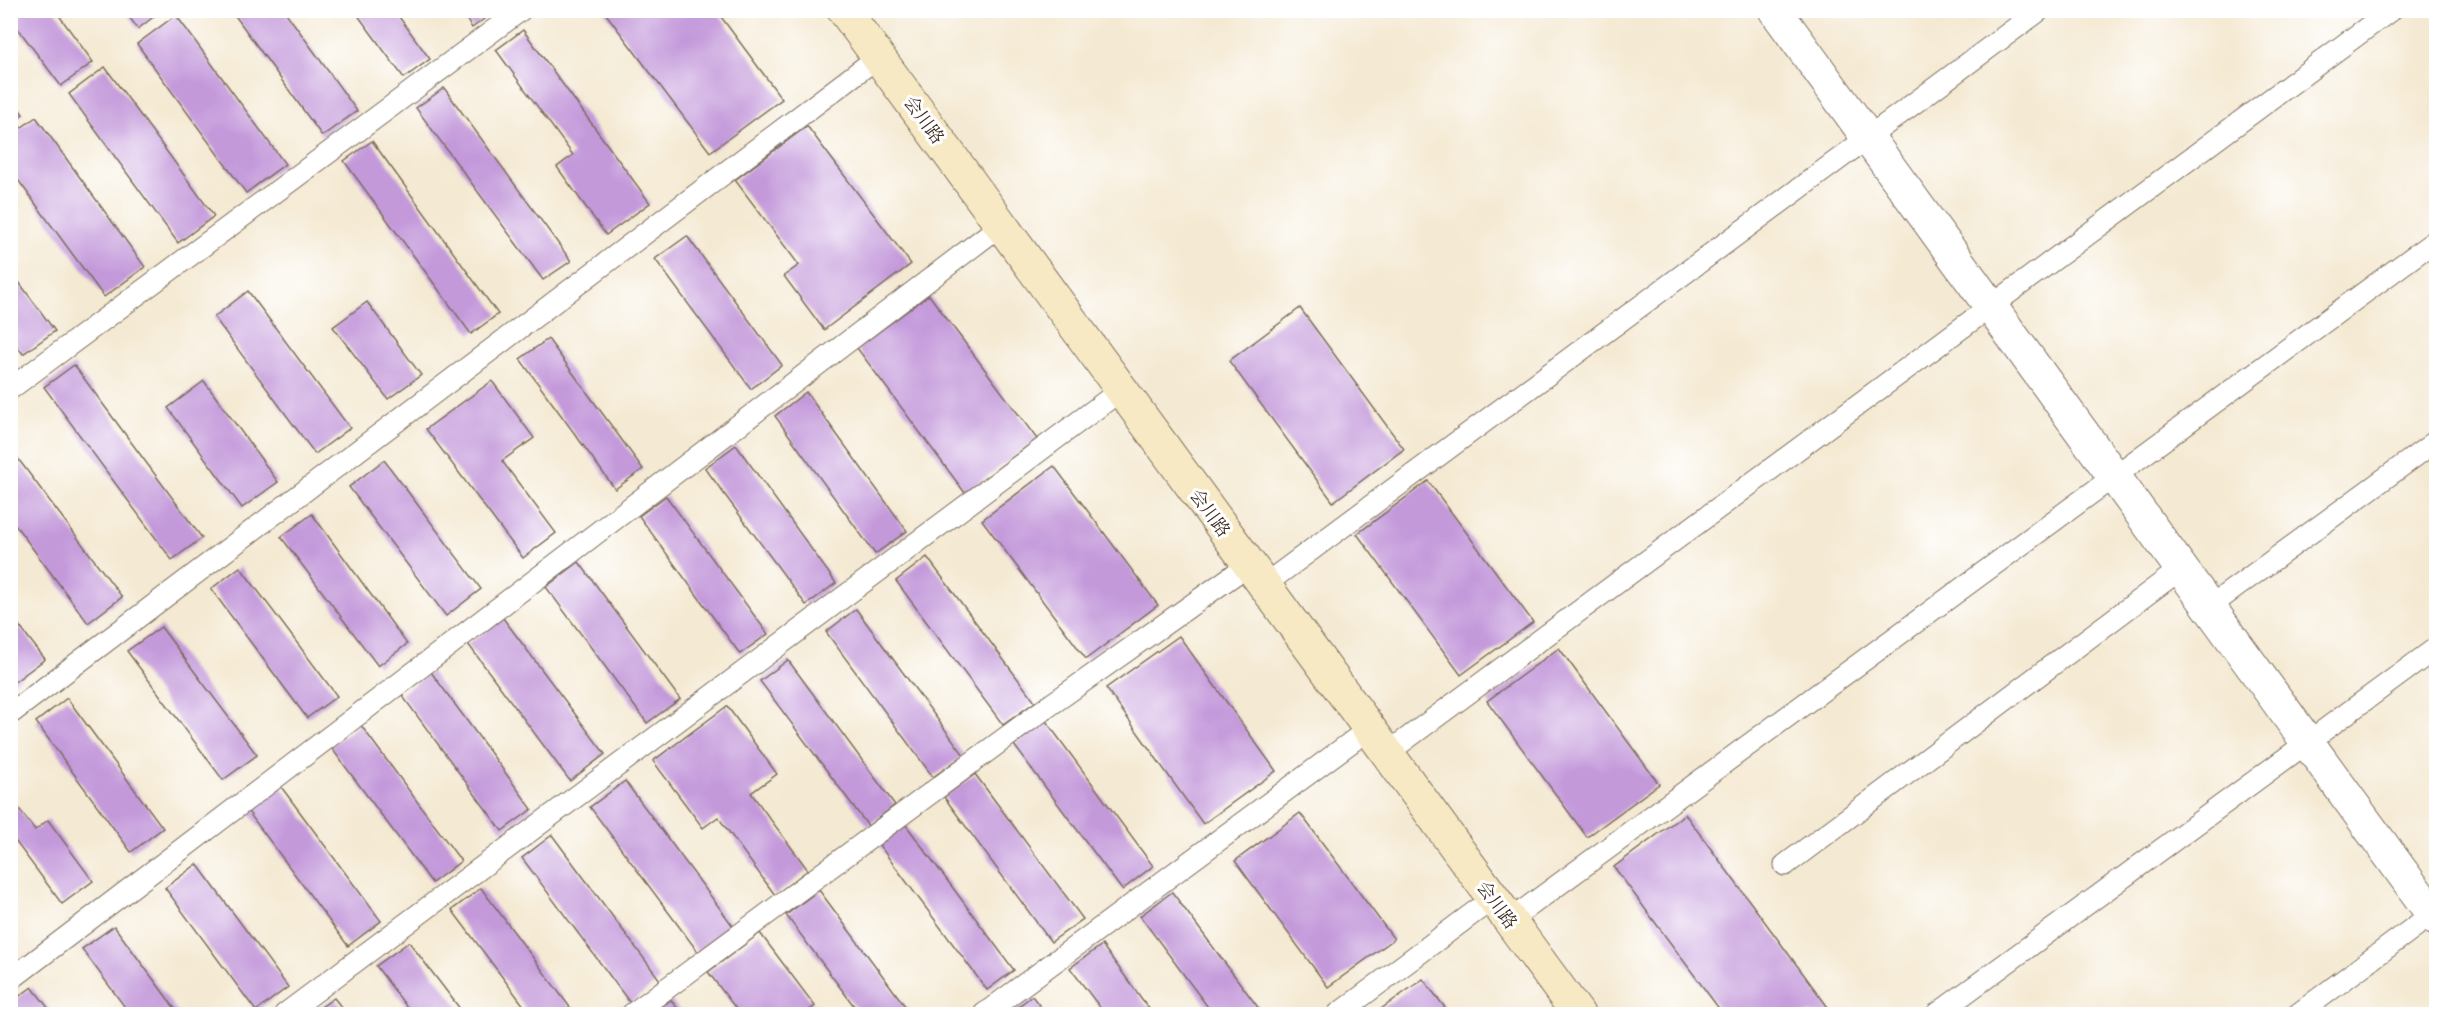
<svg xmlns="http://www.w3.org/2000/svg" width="2447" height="1025" font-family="'Libre Caslon Text','Noto Serif SC',serif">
<rect width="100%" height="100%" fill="#fff"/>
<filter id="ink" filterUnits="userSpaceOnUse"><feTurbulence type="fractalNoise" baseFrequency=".0167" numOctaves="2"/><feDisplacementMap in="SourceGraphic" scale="12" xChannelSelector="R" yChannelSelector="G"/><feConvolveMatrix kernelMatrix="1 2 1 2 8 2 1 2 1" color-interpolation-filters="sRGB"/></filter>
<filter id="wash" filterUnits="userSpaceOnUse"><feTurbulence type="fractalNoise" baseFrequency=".008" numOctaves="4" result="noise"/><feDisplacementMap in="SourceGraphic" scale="24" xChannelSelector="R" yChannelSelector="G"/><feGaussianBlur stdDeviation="1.35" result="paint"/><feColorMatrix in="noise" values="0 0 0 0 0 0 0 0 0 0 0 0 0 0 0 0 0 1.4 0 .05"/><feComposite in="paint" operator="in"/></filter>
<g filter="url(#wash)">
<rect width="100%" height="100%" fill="#f4e9d2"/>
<g id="blocks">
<g fill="#c399da">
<path d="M10,10H55L93,62L61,86L10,18Z"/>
<path d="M124,10H162L138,29Z"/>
<path d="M231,10H284L357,111L322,136Z"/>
<path d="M354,10H394L430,59L404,78Z"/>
<path d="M460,10H496L472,28Z"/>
<path d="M603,10H716L782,99L710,152Z"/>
<path d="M176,15L285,164L246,193L137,44Z"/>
<path d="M523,30L650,203L606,235L557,167L573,155L496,50Z"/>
<path d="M105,67L214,216L178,243L69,94Z"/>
<path d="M444,88L571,261L543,280L416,108Z"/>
<path d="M10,96L23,114L10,124Z"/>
<path d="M36,117L145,267L104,297L10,169V136Z"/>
<path d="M807,126L911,264L824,330L784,276L799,265L735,180Z"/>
<path d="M372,141L498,314L471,334L344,161Z"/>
<path d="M687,236L782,365L751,389L655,259Z"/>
<path d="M10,270L55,331L23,354L10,337Z"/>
<path d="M248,291L350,428L315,454L214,317Z"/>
<path d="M929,295L1037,439L965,493L857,348Z"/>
<path d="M367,302L421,375L388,399L333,327Z"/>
<path d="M1300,308L1404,449L1333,502L1229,361Z"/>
<path d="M548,339L643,469L615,489L520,359Z"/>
<path d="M74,365L202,538L172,560L44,387Z"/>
<path d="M204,381L278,482L242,508L168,408Z"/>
<path d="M492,381L534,438L502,461L556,533L523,558L426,429Z"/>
<path d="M806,392L907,531L875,554L775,416Z"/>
<path d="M736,445L836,583L806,605L705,468Z"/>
<path d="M10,448L122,597L88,623L10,518Z"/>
<path d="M384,460L481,589L446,616L349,487Z"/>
<path d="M1054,466L1158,605L1086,659L982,520Z"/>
<path d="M1428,481L1533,622L1461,675L1357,534Z"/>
<path d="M666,496L768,634L740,654L639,516Z"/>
<path d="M312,514L407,644L378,666L281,537Z"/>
<path d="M927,557L1035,702L1003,725L896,581Z"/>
<path d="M579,562L680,699L647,723L546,587Z"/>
<path d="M240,567L337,696L307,718L211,589Z"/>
<path d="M856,609L964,755L933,777L826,632Z"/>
<path d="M10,614L45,659L13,683L10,680Z"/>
<path d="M503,618L605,754L570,781L468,644Z"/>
<path d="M161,627L257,755L223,780L127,651Z"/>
<path d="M1179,636L1276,771L1203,824L1106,688Z"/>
<path d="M1559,648L1659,784L1587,837L1487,701Z"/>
<path d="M788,660L895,805L868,826L760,681Z"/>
<path d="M431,672L532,809L502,831L401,694Z"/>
<path d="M67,698L163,828L131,852L36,722Z"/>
<path d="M727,706L777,774L751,793L808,870L775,895L718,817L703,828L653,761Z"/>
<path d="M1046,721L1153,866L1122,890L1014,745Z"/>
<path d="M360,724L461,861L432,883L330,746Z"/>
<path d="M975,774L1083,919L1051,942L944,797Z"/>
<path d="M625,781L733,926L698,952L590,807Z"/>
<path d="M279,784L381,921L348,946L246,809Z"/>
<path d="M10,797L35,830L48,820L93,881L62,904L16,842L10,847Z"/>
<path d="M1300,813L1394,939L1328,987L1235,861Z"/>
<path d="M1685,814L1833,1014H1723L1614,867Z"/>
<path d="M906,825L1014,970L987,990L879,845Z"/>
<path d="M552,835L660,980L630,1003L522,858Z"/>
<path d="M197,864L288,987L256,1011L165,888Z"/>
<path d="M481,888L575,1014H530L452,910Z"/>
<path d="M819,890L911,1014H860L786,915Z"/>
<path d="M1172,892L1263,1014H1213L1140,916Z"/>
<path d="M114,926L179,1014H130L82,949Z"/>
<path d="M760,933L815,1006L804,1014H740L708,972Z"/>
<path d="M409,942L464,1014H412L376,966Z"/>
<path d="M1102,945L1153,1014H1105L1070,968Z"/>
<path d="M1423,979L1450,1014H1374Z"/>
<path d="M32,987L53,1014H10V1003Z"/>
<path d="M1032,996L1046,1014H1008Z"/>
<path d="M334,998L347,1014H311Z"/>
<path d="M671,1000L682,1014H651Z"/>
</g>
</g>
</g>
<g filter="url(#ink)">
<use href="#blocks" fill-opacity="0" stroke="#7c6d5d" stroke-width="1.5"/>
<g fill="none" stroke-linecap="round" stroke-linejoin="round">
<defs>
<g id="lane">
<path d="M10,389L521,10"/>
<path d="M1264,585L2040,10"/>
<path d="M2209,607L2436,441"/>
<path d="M10,714L878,57"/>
<path d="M1386,754L2391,10"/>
<path d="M1785,865L2182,568"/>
<path d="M1509,921L2436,240"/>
<path d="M10,980L1001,225"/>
<path d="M285,1014L1121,390"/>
<path d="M632,1014L1039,713L1248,565"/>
<path d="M984,1014L1369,729"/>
<path d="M1338,1014L1492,899"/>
<path d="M1937,1014L2436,648"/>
<path d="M2298,1014L2436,911"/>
</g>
<path id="street" d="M1775,10L2436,919"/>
<path id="secondary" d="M844,10L1578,1014"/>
</defs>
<use href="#lane" stroke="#7c6d5d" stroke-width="23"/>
<use href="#street" stroke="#7c6d5d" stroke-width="35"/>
<use href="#secondary" stroke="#7c6d5d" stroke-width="35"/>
<use href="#lane" stroke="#fff" stroke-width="21"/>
<use href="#street" stroke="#fff" stroke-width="33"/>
<use href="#secondary" stroke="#f7e9c3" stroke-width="33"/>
</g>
</g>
<g text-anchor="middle" stroke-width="6" stroke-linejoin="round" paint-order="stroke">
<g font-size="18" fill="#3b2a1e" stroke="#fff">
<text transform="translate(924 120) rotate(54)" y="6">会川路</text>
<text transform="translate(1210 513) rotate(54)" y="6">会川路</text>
<text transform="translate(1497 905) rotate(54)" y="6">会川路</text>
</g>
</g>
<rect width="2447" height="1025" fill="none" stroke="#fff" stroke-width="36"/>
</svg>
